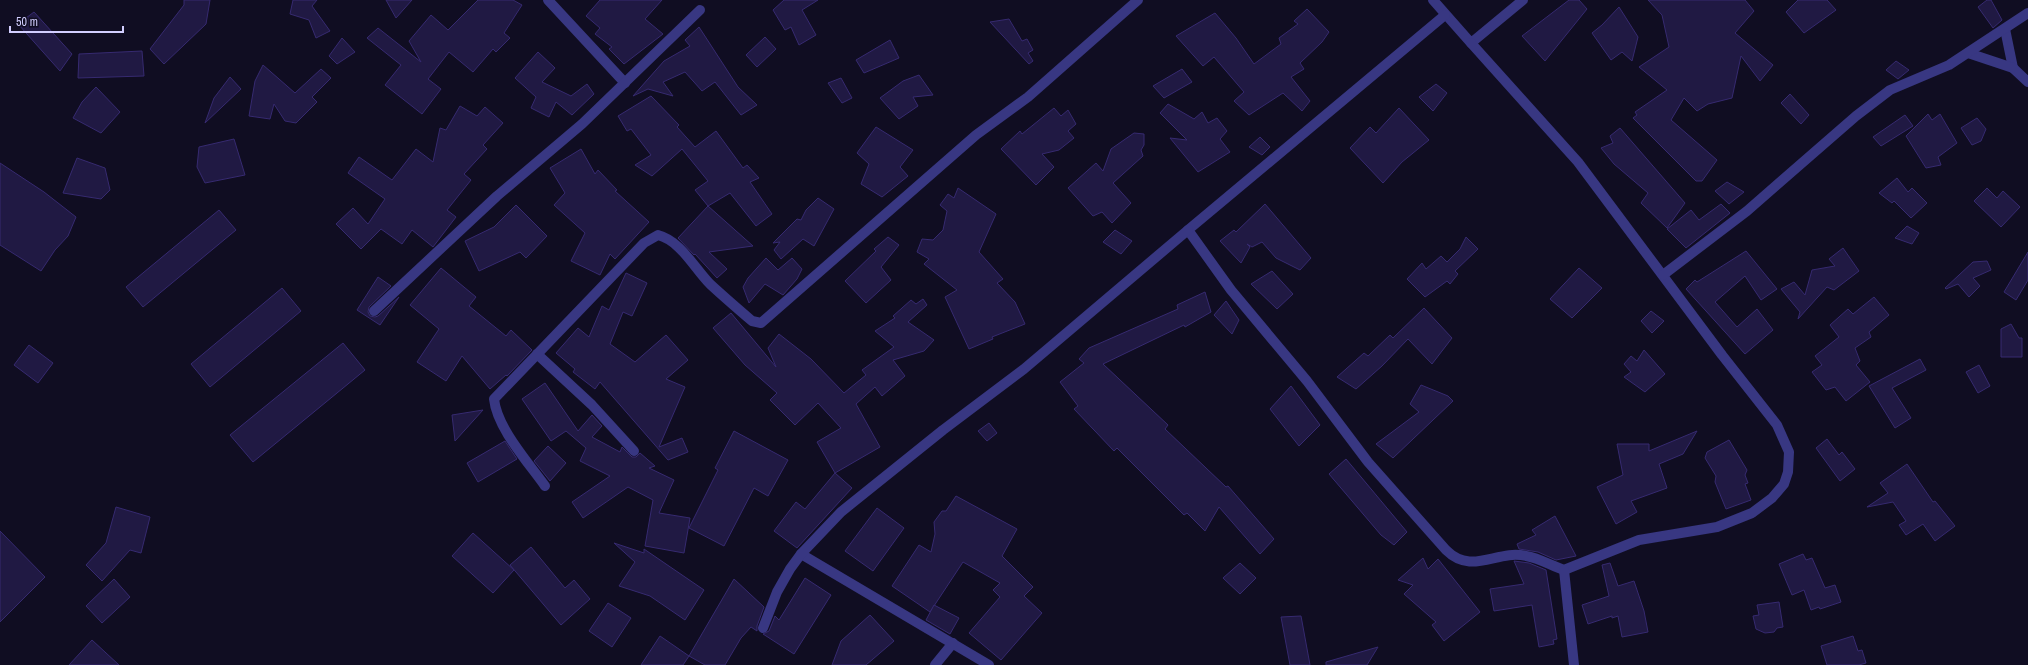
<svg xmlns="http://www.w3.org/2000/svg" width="2028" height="665" font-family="'Archivo Narrow',sans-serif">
<rect width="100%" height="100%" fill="#100d22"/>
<g fill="#201943" stroke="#362a70">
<path d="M184,0H210L206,24L164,64L150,49L184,5Z"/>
<path d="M293,0H317L312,6L330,31L316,38L309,20L290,14Z"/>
<path d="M386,0H412L396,18Z"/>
<path d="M478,0H513L522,5L504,33L510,38L496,52L493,49L473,72L449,52L428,79L441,89L422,114L385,85L401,65L367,38L378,28L421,62L409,41L431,15L448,30Z"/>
<path d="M600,0H662L645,19L663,34L624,64L609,49L612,47L595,34L600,28L586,16Z"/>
<path d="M784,0H818L802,10L816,35L799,45L791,27L785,30L773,10Z"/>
<path d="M1569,0H1579L1587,9L1545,61L1522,36Z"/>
<path d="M1648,0H1745L1754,11L1735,33L1773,65L1760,81L1741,56L1732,98L1708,104L1697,111L1684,98L1671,120L1717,160L1702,181H1696L1633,118L1637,115L1635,112L1667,90L1639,67L1669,47L1662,15Z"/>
<path d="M1798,0H1827L1836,10L1804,33L1786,12Z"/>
<path d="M1987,0H1991L2002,20L1993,28L1978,7Z"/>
<path d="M1619,7L1638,37L1632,61L1622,52L1611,60L1592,33L1602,25Z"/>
<path d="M1307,9L1329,32L1322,42L1300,63L1304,69L1291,77L1310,101L1302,111L1283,93L1249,115L1234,101L1244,92L1214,57L1203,66L1176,36L1215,13L1236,38L1254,64L1281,44L1279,38L1298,24L1294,21Z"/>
<path d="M34,12L72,54L60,71L18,24Z"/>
<path d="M1009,19L1022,41L1027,39L1033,50L1028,53L1033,61L1029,64L990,22Z"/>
<path d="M699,27L738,87L757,105L741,115L715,82L702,91L685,72L663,82L673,96L648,89L633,96L664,61L690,46L685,40Z"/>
<path d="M765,37L776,49L757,67L746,55Z"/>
<path d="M342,38L355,52L337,64L329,56Z"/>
<path d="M890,40L899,58L864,73L856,60Z"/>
<path d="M142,51L144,76L78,78L79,54Z"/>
<path d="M538,52L555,68L542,82L571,96L587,84L594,94L572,115L556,102L549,117L531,108L536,97L515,78Z"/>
<path d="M1896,61L1909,70L1898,79L1886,70Z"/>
<path d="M263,65L295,93L321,69L331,78L312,97L317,102L296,123L285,121L274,104L270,119L249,116L255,81Z"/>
<path d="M1182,69L1192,82L1164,98L1153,86Z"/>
<path d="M919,75L933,95L913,97L918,106L899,119L880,98L903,81Z"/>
<path d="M230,77L241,89L205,123L214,98Z"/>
<path d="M841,78L852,98L842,103L828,83Z"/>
<path d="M1436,84L1447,93L1433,111L1419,97Z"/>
<path d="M96,87L120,112L101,133L73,118L82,102Z"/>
<path d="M1790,94L1809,115L1801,124L1781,103Z"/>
<path d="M651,96L679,125L677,127L695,147L716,131L743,168L747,165L759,178L750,182L772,214L756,226L730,193L708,206L753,246L709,252L727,269L717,278L695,254L694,255L678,238L708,206L695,190L708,181L682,149L652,176L635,165L651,155L631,129L627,131L618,116Z"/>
<path d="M1168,104L1194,119L1202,112L1208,123L1217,118L1227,131L1220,139L1230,152L1198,172L1170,138L1187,140L1160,113Z"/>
<path d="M460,106L477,116L485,107L503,123L483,145L487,149L464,174L471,180L447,210L456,217L433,247L412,230L402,244L381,229L361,249L336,224L353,208L368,224L385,199L348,173L359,157L392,180L416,149L433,162L440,128L446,130Z"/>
<path d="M1054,108L1061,116L1068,110L1076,124L1068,131L1074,138L1059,150L1042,154L1054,167L1036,185L1001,149L1020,131L1022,134Z"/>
<path d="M1399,108L1429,140L1402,162L1383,183L1350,148L1370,127L1376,133Z"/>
<path d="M1928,114L1932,120L1940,114L1957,143L1938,157L1941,165L1926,168L1906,136Z"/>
<path d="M1905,115L1913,126L1881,146L1873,137Z"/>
<path d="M1977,118L1986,129L1981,141L1972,145L1961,128Z"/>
<path d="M876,127L913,150L900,167L908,176L882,197L861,184L869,164L857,153Z"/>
<path d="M1620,128L1685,203L1667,228L1641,203L1648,193L1614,164L1601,148L1613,143L1610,136Z"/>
<path d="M1134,133L1144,134V145L1141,150L1143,156L1113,183L1131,203L1112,223L1102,212L1093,216L1068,188L1096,163L1103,171L1111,149Z"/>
<path d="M1260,137L1270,147L1262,155L1249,147Z"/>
<path d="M234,139L245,175L205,183L197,167L199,147Z"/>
<path d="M581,149L595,174L598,170L617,190L615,191L649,222L615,259L610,254L600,275L571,261L585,233L554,205L565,193L550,168Z"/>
<path d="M77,158L105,168L110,190L101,199L63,193Z"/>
<path d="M0,163L44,192L76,217L68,236L55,250L41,271L0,245Z"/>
<path d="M1897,178L1908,192L1912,188L1927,203L1911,218L1894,201L1892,203L1879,193Z"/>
<path d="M1727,182L1744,192L1729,204L1715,191Z"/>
<path d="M958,188L996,214L979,252L1003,279L997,283L1015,302L1025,324L992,337L993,339L969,349L945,297L957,290L924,264L929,259L917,252L922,239L933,240L943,230L947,211L940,205L948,194L954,198Z"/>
<path d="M1987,188L1997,198L2003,191L2020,207L2001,227L1974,201Z"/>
<path d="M818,198L834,209L814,246L803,239L781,259L774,250L780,242L773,243L797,219L801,220L806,210Z"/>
<path d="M1265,204L1311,258L1300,270L1276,258L1262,242L1252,247L1247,244L1250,247L1241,263L1220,241L1234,230L1236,232Z"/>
<path d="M1721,204L1730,213L1686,248L1667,229L1691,210L1699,220Z"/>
<path d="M516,205L547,236L526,258L520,252L479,271L465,241L494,227Z"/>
<path d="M219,210L236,230L143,307L126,287Z"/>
<path d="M1907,226L1919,233L1912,244L1895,238Z"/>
<path d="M1115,230L1132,241L1121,254L1103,242Z"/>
<path d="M888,237L899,245L881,267L891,280L866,303L845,281L876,251L874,249Z"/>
<path d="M1466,237L1478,249L1455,271L1458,274L1450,284L1447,281L1425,297L1407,279L1422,263L1426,269L1441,256L1447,262L1460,249Z"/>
<path d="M1843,248L1859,271L1834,290L1827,287L1798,319L1800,312L1781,289L1794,282L1805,295L1812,270L1835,266L1829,259Z"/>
<path d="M1746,251L1777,289L1761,300L1745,276L1715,302L1737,327L1757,309L1773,330L1745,354L1686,289L1695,280L1697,282Z"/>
<path d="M2028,252V280L2016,300L2004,292Z"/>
<path d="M766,258L778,270L792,258L802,269L797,279L783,295L765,284L749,303L743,287L748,278Z"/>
<path d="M1987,261L1991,270L1973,278L1980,286L1969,297L1958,284L1946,289L1945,288L1973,262Z"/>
<path d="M441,268L476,297L469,306L506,336L511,330L532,350L507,376L506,375L490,389L462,356L446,381L417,362L439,329L410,305Z"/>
<path d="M1579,268L1602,288L1572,318L1550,299Z"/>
<path d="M1272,271L1293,294L1277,309L1251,284Z"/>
<path d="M626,273L647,283L632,316L623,312L610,344L635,362L666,335L688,360L666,379L685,387L659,447L682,438L688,452L668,460L600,382L595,389L573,372L575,369L556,353L578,328L589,337L602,306L609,310Z"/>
<path d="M378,277L391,286L369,307L368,312L370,316L375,317L378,316L399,297L380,325L357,310Z"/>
<path d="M282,288L301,311L210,387L191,364Z"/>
<path d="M1205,292L1211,312L1185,327L1184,325L1103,364L1168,425L1165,429L1226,487L1228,486L1274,539L1260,554L1219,507L1205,531L1187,513L1184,515L1117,448L1114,451L1074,409L1078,406L1060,382L1084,363L1079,359L1089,348L1178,309L1177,305Z"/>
<path d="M1874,297L1889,315L1869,332L1871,337L1855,348L1860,361L1856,365L1870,382L1846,401L1835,387L1826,390L1812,372L1822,365L1815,356L1839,337L1830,325L1848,309L1853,314Z"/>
<path d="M923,299L927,305L908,322L934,340L924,351L893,360L905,376L882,396L875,387L856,404L880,447L835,473L817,442L841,428L818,403L795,425L770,400L777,393L745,365L713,328L731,313L776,367L768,348L779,334L811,359L844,393L866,375L862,370L894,347L875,331L895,318L893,316L911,300L916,304Z"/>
<path d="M1226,301L1239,320L1232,334L1214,315Z"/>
<path d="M1424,308L1452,338L1432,364L1408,339L1382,366L1356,389L1337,377L1364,353L1368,356L1390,335L1393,338Z"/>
<path d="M1651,311L1664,321L1652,333L1641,321Z"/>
<path d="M2011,324L2019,338H2022V357H2001V329Z"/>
<path d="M343,343L365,370L253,462L230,435Z"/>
<path d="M29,345L53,363L38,383L14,365Z"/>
<path d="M1644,350L1665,374L1645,392L1624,377L1631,372L1624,364L1631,356L1637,361Z"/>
<path d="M1920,359L1926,370L1892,388L1911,418L1895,428L1869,386Z"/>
<path d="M1979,365L1990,386L1978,393L1966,372Z"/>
<path d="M545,383L578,431L592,415L602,426L592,437L620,452L622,447L632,457H636L640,453L655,466L649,468L674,480L659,513L690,518L684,553L645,546L653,500L628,487L583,518L572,502L610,476L580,461L586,448L566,431L551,441L522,399Z"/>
<path d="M1421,385L1448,396L1453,401L1393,458L1376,444L1419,412L1410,404Z"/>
<path d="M1291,386L1320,425L1299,446L1270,409Z"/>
<path d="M483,410L455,441L452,415Z"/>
<path d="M989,423L997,433L987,441L978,431Z"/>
<path d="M734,431L788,460L768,496L754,488L724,546L689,528L718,470L715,468Z"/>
<path d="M1697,431L1683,454L1659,464L1667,488L1631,501L1637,512L1616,524L1597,487L1623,475L1617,444H1649V451Z"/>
<path d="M1827,439L1839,455L1842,452L1855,469L1840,481L1816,448Z"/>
<path d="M1729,440L1747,470L1745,475L1748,483L1745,484L1751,500L1726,509L1715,482L1716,476L1705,458L1707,452Z"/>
<path d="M505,441L517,459L478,482L467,463Z"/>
<path d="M548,446L566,463L550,481L534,461Z"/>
<path d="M1346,459L1407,532L1394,545L1381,535L1329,474Z"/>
<path d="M1907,464L1933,502L1935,501L1955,526L1935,541L1923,524L1906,535L1899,525L1906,521L1893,502L1867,507L1888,493L1880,483Z"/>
<path d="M835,473L852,488L797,548L774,531L796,502L805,509Z"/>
<path d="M956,496L1017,529L1002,556L1033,587L1024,596L1042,613L1001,660L969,633L1000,597L993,590L1000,583L963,562L930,612L892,586L919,545L931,552L935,534L934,522L942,511H946Z"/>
<path d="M116,507L150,517L141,553L130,550L102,581L86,565L106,543Z"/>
<path d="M877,508L904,528L873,571L845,551Z"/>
<path d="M1555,516L1576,556L1556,560L1538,552L1519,549L1517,544L1536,535L1532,530Z"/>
<path d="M0,531L45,577L0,622Z"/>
<path d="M473,533L514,570L493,593L452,556Z"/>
<path d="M614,543L644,553V549L704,590L685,620L650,596L619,586L635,562Z"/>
<path d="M531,547L565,588L574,580L590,599L561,625L510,565Z"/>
<path d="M1803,554L1806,560L1812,558L1825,588L1835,585L1841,602L1820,609L1819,607L1811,610L1804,590L1792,595L1779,564Z"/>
<path d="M1423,558L1428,569L1438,559L1480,612L1444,641L1432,625L1436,622L1404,594L1413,585L1398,580Z"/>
<path d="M1514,561L1529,563L1546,570L1557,639L1553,640L1554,644L1539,647L1532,605L1494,611L1490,589L1524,584Z"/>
<path d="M1240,563L1256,578L1240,594L1223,578Z"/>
<path d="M1610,563L1618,586L1634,581L1644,611L1648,632L1622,637L1618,616L1612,618V616L1588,624L1582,605L1609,596L1602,565Z"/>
<path d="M805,578L831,595L794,654L763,634L769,631L775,616L779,620Z"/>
<path d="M114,579L130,597L102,623L86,606Z"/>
<path d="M734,579L764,607L757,626V631L751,627L741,638L725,665H705L689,656Z"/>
<path d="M1779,602L1783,627L1777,628L1774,632L1765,633L1756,629L1753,616L1759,615L1757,605Z"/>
<path d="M608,603L631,618L612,647L589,631Z"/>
<path d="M934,605L959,618L950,634L926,620Z"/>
<path d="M870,615L894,641L866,665H832L841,641Z"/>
<path d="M1301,616L1310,665H1290L1281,617Z"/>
<path d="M660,636L689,656L683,665H641Z"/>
<path d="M1853,636L1858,651L1862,650L1866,663L1859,665H1827L1821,646Z"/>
<path d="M92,640L119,665H69Z"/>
<path d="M1378,647L1367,665H1326V662Z"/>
</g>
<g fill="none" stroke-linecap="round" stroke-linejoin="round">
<g stroke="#383782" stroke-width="10">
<path d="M548,0L625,83"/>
<path d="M1433,0L1471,43L1523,0"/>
<path d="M1445,15L1188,230L1231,290L1307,381L1368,462L1446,550C1472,576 1497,549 1526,556C1539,558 1552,566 1564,570L1639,540L1717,527L1752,513L1772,498L1784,484L1788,472L1789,452L1777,425L1722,355L1578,162L1471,43"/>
<path d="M2005,29L2013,68"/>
<path d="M1968,53L2013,68L2028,82"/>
<path d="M1663,275L1747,211L1856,116L1890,90L1949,65L2028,13"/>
<path d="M374,311L497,196L582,124L700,10"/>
<path d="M537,354L592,405L634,451"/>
<path d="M545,486C528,462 497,428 494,399L644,243L658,235C681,241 694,268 710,284C724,297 738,309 752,321L761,323L976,135L1028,97L1138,0"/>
<path d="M801,554L989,665"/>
<path d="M1564,570L1574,665"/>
<path d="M763,628L777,592L790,569L801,554L841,512L943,430L1024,369L1188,230"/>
<path d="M935,665L953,643"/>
</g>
</g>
<path d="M10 26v6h113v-6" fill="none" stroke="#d2ceff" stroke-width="2"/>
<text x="16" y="26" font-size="12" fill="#d2ceff" stroke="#100d22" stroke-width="3" paint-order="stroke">50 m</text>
</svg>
